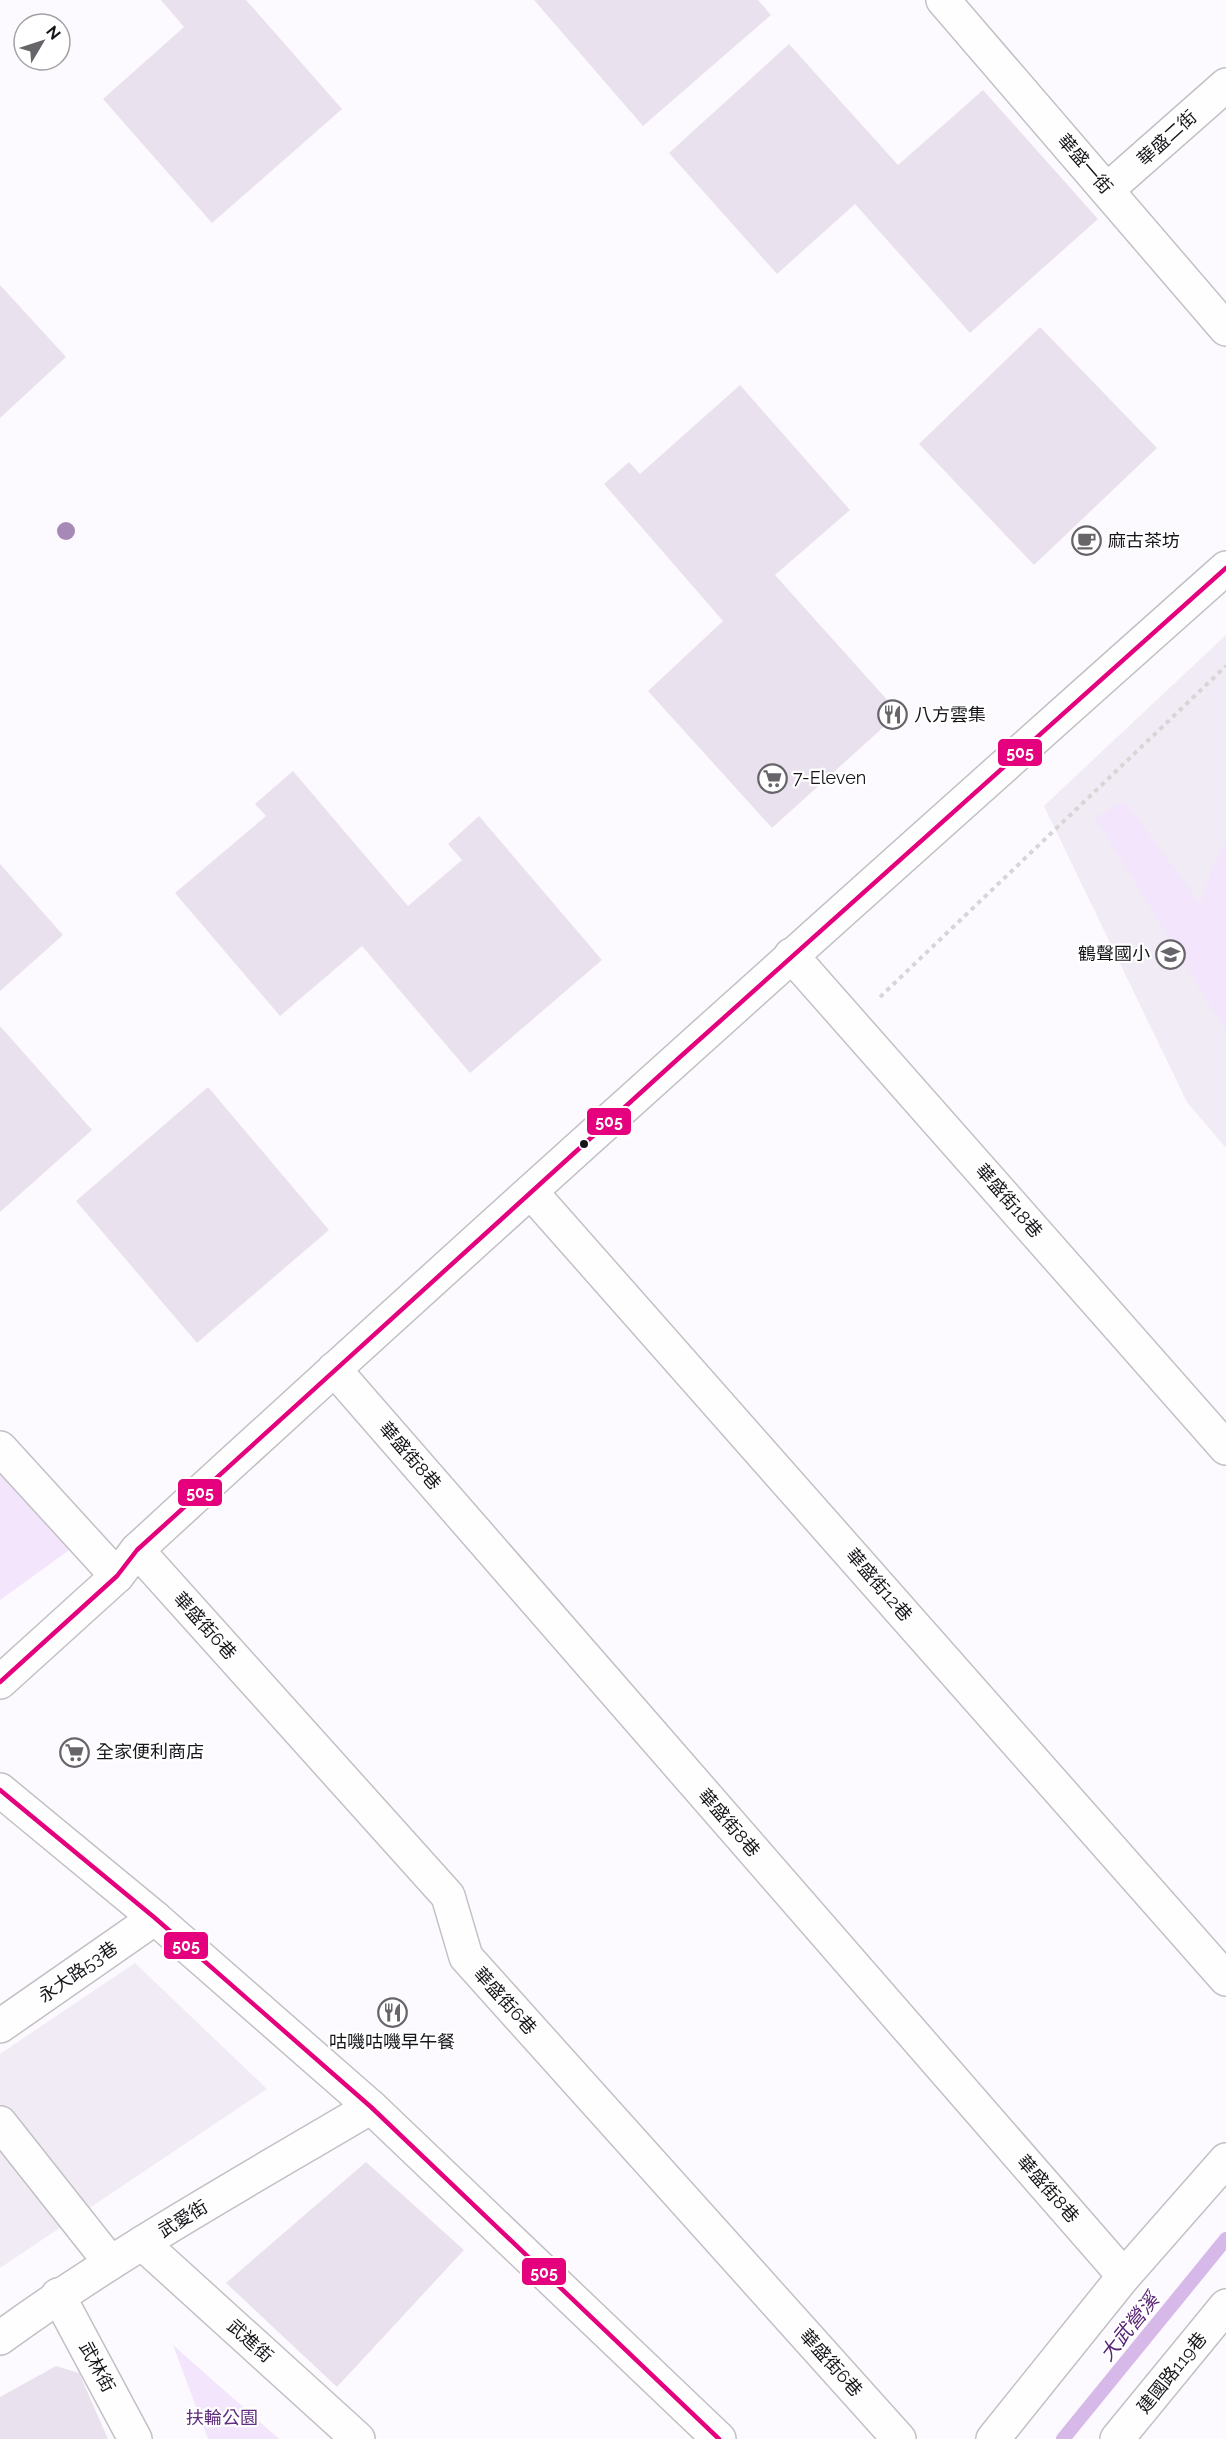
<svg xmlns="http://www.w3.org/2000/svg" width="1226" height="2439" font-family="Raleway,'Noto Sans TC',sans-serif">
<rect width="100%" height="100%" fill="#fcfafe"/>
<g fill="#f0ebf4">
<path d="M1226,635V1148L1187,1102L1044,806Z"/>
<path d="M135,1963L267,2089L0,2268V2054Z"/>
</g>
<g fill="#f2e5fc">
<path d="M1125,801L1200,904L1216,860L1226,843V1031L1095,817Z"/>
<path d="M0,1470L72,1548L0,1600Z"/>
<path d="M173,2345L279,2439H208Z"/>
</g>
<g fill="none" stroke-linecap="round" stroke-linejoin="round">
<path stroke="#d6b8e9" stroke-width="14" d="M1063,2439L1226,2239"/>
</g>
<g fill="#e9e2ee">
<path d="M161,0H246L342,109L212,223L103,99L184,27Z"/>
<path d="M534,0H758L771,15L643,126Z"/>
<path d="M789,44L898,165L983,90L1098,219L970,333L855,204L777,274L669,153Z"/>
<path d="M0,285L66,357L0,418Z"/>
<path d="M1040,327L1157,448L1034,565L919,444Z"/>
<path d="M740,385L850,510L775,575L899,713L772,828L648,691L723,621L604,484L629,462L640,474Z"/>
<path d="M293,771L408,906L462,860L448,844L479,816L602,960L470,1073L362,946L280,1016L175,893L266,816L255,804Z"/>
<path d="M0,864L63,935L0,991Z"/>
<path d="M0,1026L92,1130L0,1212Z"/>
<path d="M208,1087L329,1230L197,1343L76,1201Z"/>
<path d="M366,2162L464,2250L337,2387L226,2283Z"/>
<path d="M56,2366L79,2373L108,2439H0V2397Z"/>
</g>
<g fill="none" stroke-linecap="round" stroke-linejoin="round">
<defs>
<g id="minor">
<path d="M943,0L1226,329"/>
<path d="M1107,190L1226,85"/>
<path d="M791,955L1226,1448"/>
<path d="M531,1192L1226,1979"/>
<path d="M334,1369L1124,2276"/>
<path d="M0,1448L117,1576"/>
<path d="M137,1550L448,1896L466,1957L899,2439"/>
<path d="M0,1682L117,1576L137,1550C497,1219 861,893 1226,568"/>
<path d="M0,1790L155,1918L371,2107L719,2439"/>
<path d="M0,2026L155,1918"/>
<path d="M0,2123L110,2262"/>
<path d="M142,2243L358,2439"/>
<path d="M58,2295L135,2439"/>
<path d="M0,2338C118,2252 246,2181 371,2107"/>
<path d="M993,2439L1124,2276L1226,2160"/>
<path d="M1117,2439L1226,2306"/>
</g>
</defs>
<use href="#minor" stroke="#c2c0c4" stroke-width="36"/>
<path stroke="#d7d6d7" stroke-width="4" stroke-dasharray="4.5 4.5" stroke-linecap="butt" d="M880,997L1226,666"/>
<use href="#minor" stroke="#fffeff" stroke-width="33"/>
<defs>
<g id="bus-1">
<path d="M0,1682L117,1576L137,1550L680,1057L1226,568"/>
<path d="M0,1790L155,1918L371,2107L719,2439"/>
</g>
</defs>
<use href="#bus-1" stroke="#fff" stroke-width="9"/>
<use href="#bus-1" stroke="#e5007d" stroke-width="4.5"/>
</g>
<circle fill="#a689b7" cx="66" cy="531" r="9"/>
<defs>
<symbol id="cafe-ring" viewBox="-11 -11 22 22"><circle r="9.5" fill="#fff" stroke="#68656a" stroke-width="1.5"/><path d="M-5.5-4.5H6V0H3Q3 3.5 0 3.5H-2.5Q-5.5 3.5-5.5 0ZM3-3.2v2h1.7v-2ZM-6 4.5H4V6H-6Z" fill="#68656a"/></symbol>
<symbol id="restaurant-ring" viewBox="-11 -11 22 22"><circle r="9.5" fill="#fff" stroke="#68656a" stroke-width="1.5"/><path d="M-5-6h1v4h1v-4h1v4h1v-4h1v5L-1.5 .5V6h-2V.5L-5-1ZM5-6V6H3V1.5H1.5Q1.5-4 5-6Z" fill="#68656a"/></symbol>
<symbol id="supermarket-ring" viewBox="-11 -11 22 22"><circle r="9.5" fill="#fff" stroke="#68656a" stroke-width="1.5"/><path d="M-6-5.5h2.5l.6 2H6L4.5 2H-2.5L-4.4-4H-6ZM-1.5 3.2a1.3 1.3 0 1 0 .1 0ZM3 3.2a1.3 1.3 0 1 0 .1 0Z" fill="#68656a"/></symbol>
<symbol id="school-ring" viewBox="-11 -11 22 22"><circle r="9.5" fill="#fff" stroke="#68656a" stroke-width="1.5"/><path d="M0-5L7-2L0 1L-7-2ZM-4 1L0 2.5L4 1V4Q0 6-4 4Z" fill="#68656a"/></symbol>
</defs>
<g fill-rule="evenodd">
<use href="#cafe-ring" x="1070" y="524" width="33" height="33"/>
<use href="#restaurant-ring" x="876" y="698" width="33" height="33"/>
<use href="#supermarket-ring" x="756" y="762" width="33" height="33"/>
<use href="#school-ring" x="1154" y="938" width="33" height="33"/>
<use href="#supermarket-ring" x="58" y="1736" width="33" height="33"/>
<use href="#restaurant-ring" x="376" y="1996" width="33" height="33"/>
</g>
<circle fill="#18151a" stroke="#fff" stroke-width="2" cx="584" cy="1144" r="5"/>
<g text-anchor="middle" stroke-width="4.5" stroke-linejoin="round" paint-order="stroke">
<g font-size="18" fill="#18151a" stroke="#fff">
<text transform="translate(1167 138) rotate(-42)" y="6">華盛二街</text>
<text transform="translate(1085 164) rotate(49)" y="6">華盛一街</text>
<text transform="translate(1009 1201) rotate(49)" y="6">華盛街18巷</text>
<text transform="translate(410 1456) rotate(49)" y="6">華盛街8巷</text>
<text transform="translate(879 1585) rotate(49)" y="6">華盛街12巷</text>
<text transform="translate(205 1626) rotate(48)" y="6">華盛街6巷</text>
<text transform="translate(729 1823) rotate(49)" y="6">華盛街8巷</text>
<text transform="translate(78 1972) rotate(-35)" y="6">永大路53巷</text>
<text transform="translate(505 2001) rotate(48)" y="6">華盛街6巷</text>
<text transform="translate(1048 2189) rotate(49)" y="6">華盛街8巷</text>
<text transform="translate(183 2219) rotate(-31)" y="6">武愛街</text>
<text transform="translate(250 2341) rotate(42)" y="6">武進街</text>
<text transform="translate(831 2363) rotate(48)" y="6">華盛街6巷</text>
<text transform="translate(97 2367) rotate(62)" y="6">武林街</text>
<text transform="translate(1172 2373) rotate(-51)" y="6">建國路119巷</text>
</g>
<g font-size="18" fill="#18151a" stroke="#fff" text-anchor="start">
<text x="1108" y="547">麻古茶坊</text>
<text x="914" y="721">八方雲集</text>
<text x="793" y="784">7-Eleven</text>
<text x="1150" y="960" text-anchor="end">鶴聲國小</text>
<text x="96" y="1758">全家便利商店</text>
<text x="392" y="2048" text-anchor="middle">咕嘰咕嘰早午餐</text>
</g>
<g font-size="18" fill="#602c7d" stroke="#fff">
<text x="222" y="2424">扶輪公園</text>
</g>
<g font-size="20" font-style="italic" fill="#5a2676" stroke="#fff">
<text transform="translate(1129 2327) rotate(-51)" y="7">大武營溪</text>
</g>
</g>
<g stroke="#fff" stroke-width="2">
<rect x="997" y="738" width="46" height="29" rx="6" fill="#e5007d"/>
<rect x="586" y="1107" width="46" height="29" rx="6" fill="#e5007d"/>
<rect x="177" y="1478" width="46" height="29" rx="6" fill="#e5007d"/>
<rect x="163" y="1931" width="46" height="29" rx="6" fill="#e5007d"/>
<rect x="521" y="2257" width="46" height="29" rx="6" fill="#e5007d"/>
</g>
<g font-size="16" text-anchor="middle" font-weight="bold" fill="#fff">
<text x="1020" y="758">505</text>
<text x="609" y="1127">505</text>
<text x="200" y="1498">505</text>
<text x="186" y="1951">505</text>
<text x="544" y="2278">505</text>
</g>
<g transform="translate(42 42) rotate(51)"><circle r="28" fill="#ffffff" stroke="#a3a1a3" stroke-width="1.5"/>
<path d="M0-4.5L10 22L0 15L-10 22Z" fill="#68656a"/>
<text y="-9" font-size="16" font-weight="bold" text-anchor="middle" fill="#18151a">N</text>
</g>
</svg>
